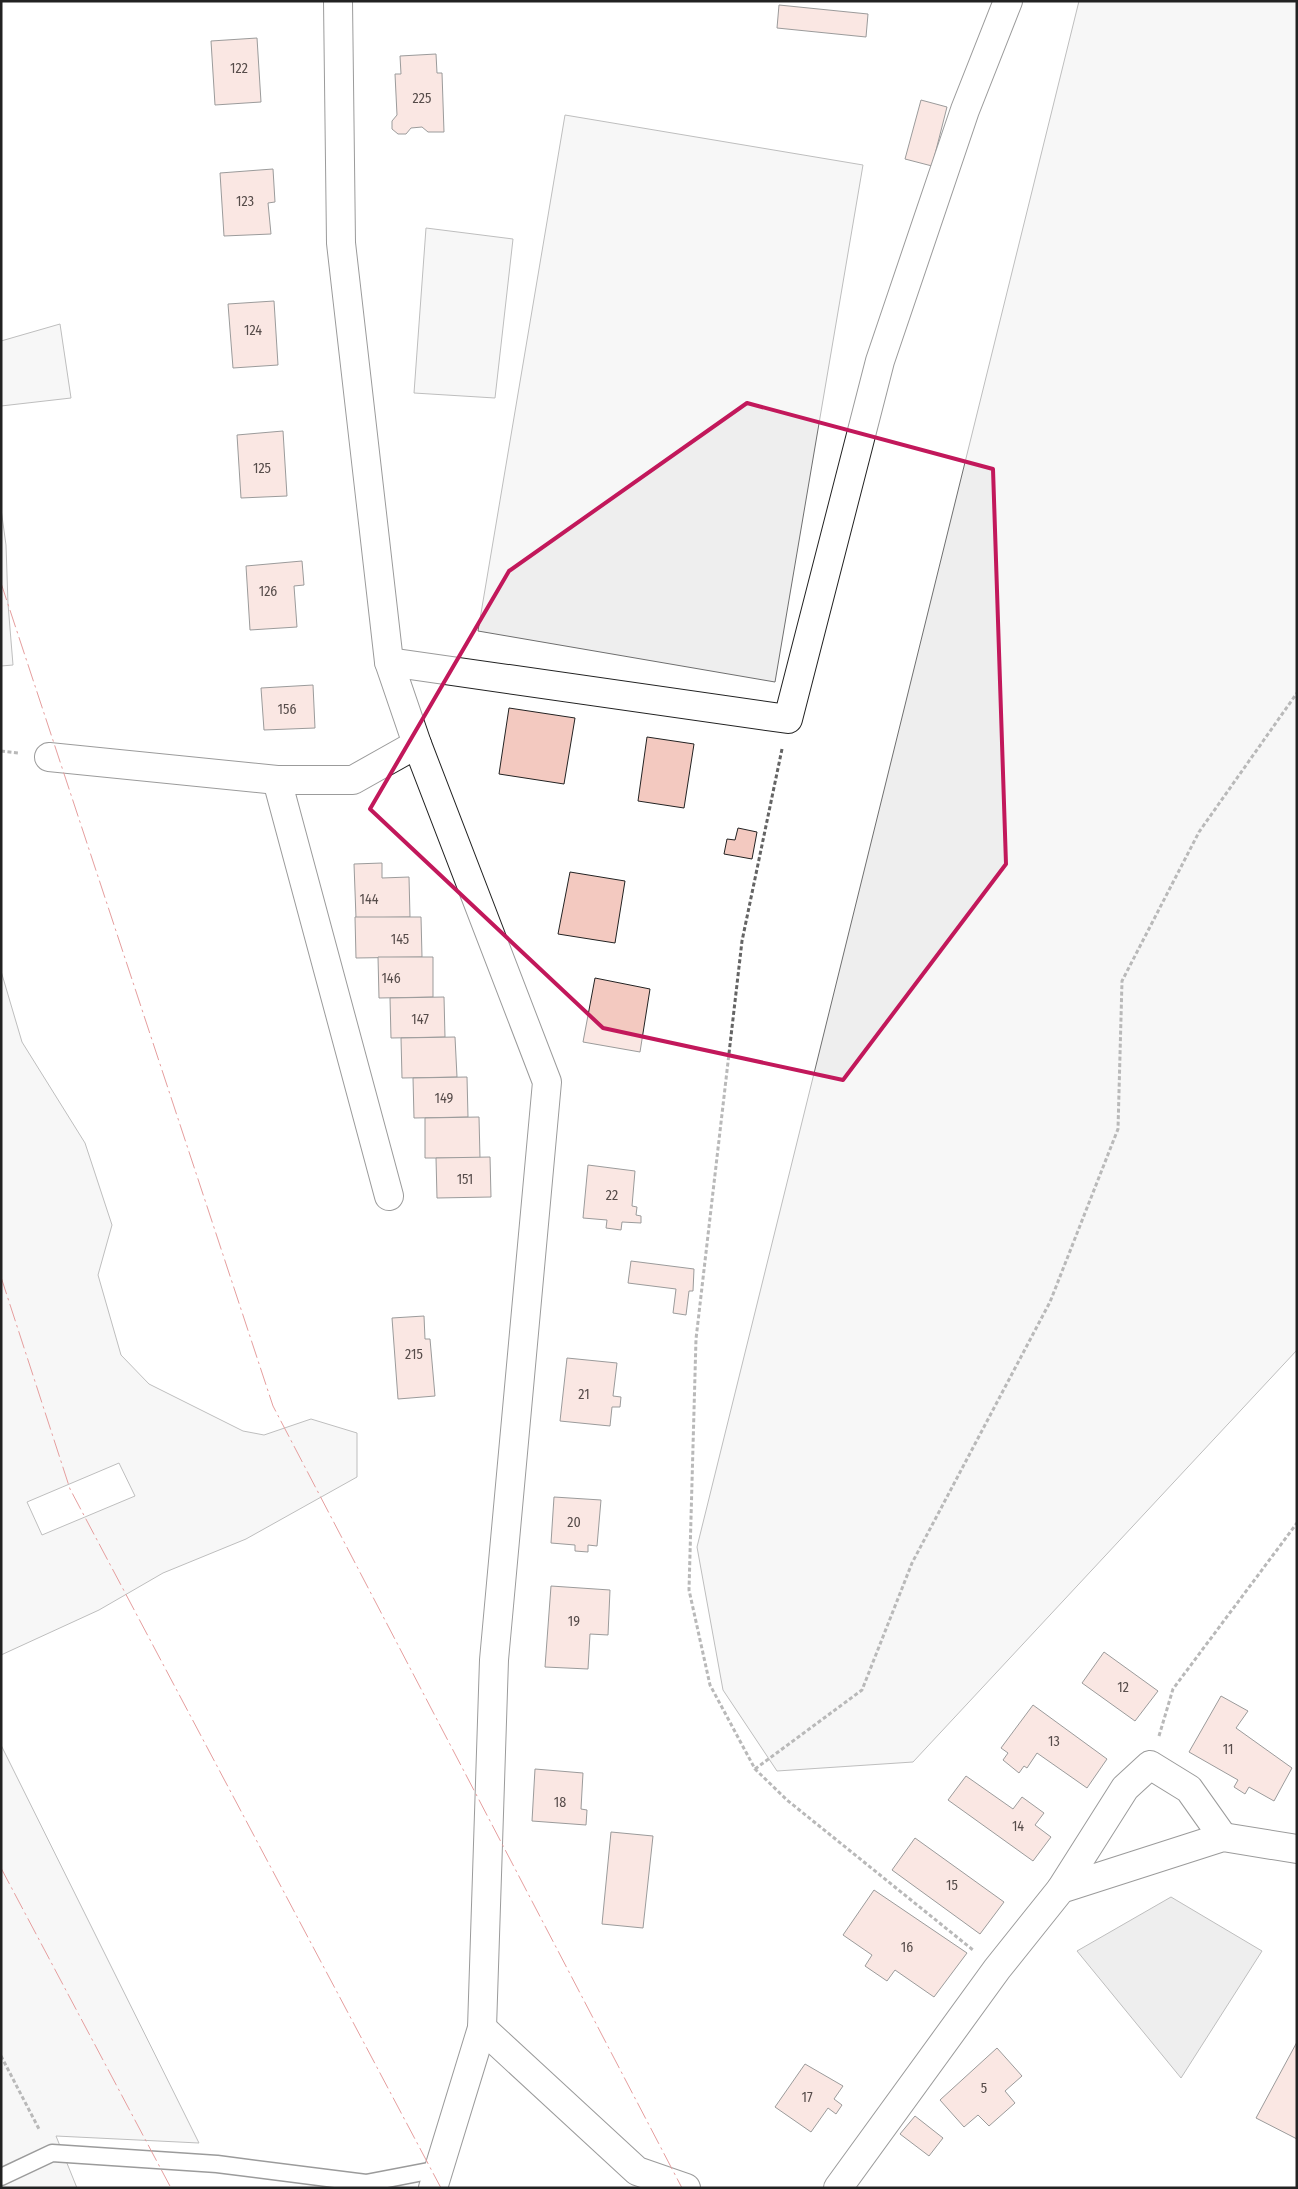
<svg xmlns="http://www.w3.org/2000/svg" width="1298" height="2189" font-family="'Fira Sans Condensed',sans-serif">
<rect width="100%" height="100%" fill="#fff"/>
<g fill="#eee" stroke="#6f6f6f" fill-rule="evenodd">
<path d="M1079,1H1297V1350L913,1762L777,1771L723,1690L697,1547Z"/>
<path d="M565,115L863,165L775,682L478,631Z"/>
<path d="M426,228L513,239L495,398L414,393Z"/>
<path d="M60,324L71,398L1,406V341Z"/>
<path d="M1,509L6,545L8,604L13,665L1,666Z"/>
<path d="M1,971L22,1042L85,1143L112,1225L98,1275L121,1355L149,1384L243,1431L264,1435L311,1419L357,1433V1477L246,1539L163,1573L99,1610L1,1655ZM119,1463L135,1496L42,1535L27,1502Z"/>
<path d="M1,1745L199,2143L56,2136L77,2188H1Z"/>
</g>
<path fill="#d9d9d9" stroke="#6f6f6f" d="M1171,1897L1262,1951L1181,2078L1077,1951Z"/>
<g fill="#f3c9c0" stroke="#222">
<path d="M779,5L868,14L866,37L777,28Z"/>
<path d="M257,38L261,102L215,105L211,41Z"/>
<path d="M436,54L437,73H442L444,132H428L422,127L411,128L406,134H398L392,129V121L397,115L395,74H401L400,56Z"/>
<path d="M921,100L947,107L932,166L905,159Z"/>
<path d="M273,169L275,202L268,203L271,234L224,236L220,173Z"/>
<path d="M274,301L278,365L233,368L228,304Z"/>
<path d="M283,431L287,496L241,498L237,435Z"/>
<path d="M302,561L304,585L294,586L297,627L250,630L246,566Z"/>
<path d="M313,685L315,728L264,730L261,688Z"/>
<path d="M509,708L575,718L564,784L499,774Z"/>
<path d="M647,737L694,744L684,808L638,801Z"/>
<path d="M738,828L757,832L752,859L724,854L727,839L735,840Z"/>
<path d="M382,863V878L409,877L410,917L356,918L354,864Z"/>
<path d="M570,872L625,881L615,943L558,934Z"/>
<path d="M355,917H421L422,957L356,958Z"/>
<path d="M378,957H433V997L379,998Z"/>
<path d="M595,978L650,989L640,1052L583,1042Z"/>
<path d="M444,997L445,1037L391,1038L390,998Z"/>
<path d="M455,1037L457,1077L402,1078L401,1038Z"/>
<path d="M467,1077L468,1117L414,1118L413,1078Z"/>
<path d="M479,1117L480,1158H425V1118Z"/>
<path d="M490,1157L491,1197L437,1198L436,1158Z"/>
<path d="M588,1165L635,1171L632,1206L637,1207L636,1215L641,1216V1223L622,1222L621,1230L606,1228L607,1220L583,1218Z"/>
<path d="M631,1261L694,1269L693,1291H689L686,1315L673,1313L676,1289L628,1283Z"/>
<path d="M424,1316L425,1339H430L435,1396L398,1399L392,1318Z"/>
<path d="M567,1358L617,1363L613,1396L621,1397L620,1407H612L610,1426L560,1421Z"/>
<path d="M554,1497L601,1500L597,1546L588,1545V1552L575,1551V1545L551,1543Z"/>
<path d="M551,1586L610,1590L608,1635L590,1634L588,1669L545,1667Z"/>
<path d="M1104,1652L1158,1691L1135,1721L1082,1683Z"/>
<path d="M1221,1696L1248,1711L1236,1728L1292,1768L1274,1801L1249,1787L1245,1794L1234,1787L1238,1780L1189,1752Z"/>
<path d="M1033,1705L1107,1759L1087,1788L1037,1753L1027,1768L1024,1766L1019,1773L1003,1760L1008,1753L1001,1748Z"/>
<path d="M535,1769L583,1773L581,1809L587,1810L586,1825L532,1821Z"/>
<path d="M966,1776L1013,1809L1022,1797L1044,1813L1035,1825L1051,1837L1033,1861L948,1800Z"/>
<path d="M611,1832L653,1836L643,1928L602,1924Z"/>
<path d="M915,1838L1004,1902L980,1934L892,1870Z"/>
<path d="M874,1890L967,1953L934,1997L895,1970L887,1981L865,1966L872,1955L843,1935Z"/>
<path d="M1297,2042V2139L1256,2118Z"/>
<path d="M997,2048L1022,2076L1005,2091L1015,2103L989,2126L978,2115L964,2127L940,2100Z"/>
<path d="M805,2064L843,2086L834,2099L842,2105L836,2114L828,2108L811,2132L775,2107Z"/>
<path d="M915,2116L943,2138L929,2156L900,2134Z"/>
</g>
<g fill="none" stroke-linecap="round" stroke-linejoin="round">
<defs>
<path id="lane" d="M1,2177L52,2153L217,2164L366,2183L439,2169"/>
<g id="street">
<path d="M338,1L341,243L389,662L417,744L547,1082L494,1660L482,2028L433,2188"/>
<path d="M389,662L788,719L880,361L965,110L1008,1"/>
<path d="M49,757L277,780H353L417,744"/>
<path d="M277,780L389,1196"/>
<path d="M1061,1889L1125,1788L1150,1765L1189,1789L1223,1837"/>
<path d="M482,2028L637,2171L686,2188"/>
<path d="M838,2188L997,1969L1061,1889L1223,1837L1297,1849"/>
</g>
</defs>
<use href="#lane" stroke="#222" stroke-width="19"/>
<use href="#street" stroke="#222" stroke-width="30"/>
<g stroke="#646464" stroke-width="3" stroke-dasharray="4 2.5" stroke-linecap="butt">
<path d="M782,749L742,941L696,1339L689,1590L710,1685L755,1769L787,1800L973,1950"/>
<path d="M1,751L18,753"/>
<path d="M1159,1736L1173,1689L1297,1523"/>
<path d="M755,1769L862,1690L912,1563L1050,1302L1118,1129L1122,981L1199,832L1297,693"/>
<path d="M1,2056L39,2129"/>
</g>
<use href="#lane" stroke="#fff" stroke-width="16"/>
<use href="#street" stroke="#fff" stroke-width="28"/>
<g stroke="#c62828" stroke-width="1" stroke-dasharray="18 4 2.5 4" stroke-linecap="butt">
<path d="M1,583L273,1406L682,2188"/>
<path d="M1,1277L70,1489L441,2188"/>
<path d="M1,1868L171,2188"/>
</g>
</g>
<path d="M0 0H1298V2189H0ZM747,403L993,469L1006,864L843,1080L603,1028L370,809L509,571Z" fill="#fff" fill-opacity=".55" fill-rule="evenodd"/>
<path fill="none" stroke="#c2185b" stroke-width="4" stroke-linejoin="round" d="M747,403L993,469L1006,864L843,1080L603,1028L370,809L509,571Z"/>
<g text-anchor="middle" stroke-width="4" stroke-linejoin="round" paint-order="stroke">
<g font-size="14" fill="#564c4a">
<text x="239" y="73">122</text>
<text x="422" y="103">225</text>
<text x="245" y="206">123</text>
<text x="253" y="335">124</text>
<text x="262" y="473">125</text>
<text x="268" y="596">126</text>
<text x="287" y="714">156</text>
<text x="369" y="904">144</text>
<text x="400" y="944">145</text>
<text x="391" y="983">146</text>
<text x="420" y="1024">147</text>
<text x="444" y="1103">149</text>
<text x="465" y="1184">151</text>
<text x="612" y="1200">22</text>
<text x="414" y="1359">215</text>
<text x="584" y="1399">21</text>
<text x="574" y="1527">20</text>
<text x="574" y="1626">19</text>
<text x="1123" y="1692">12</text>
<text x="1054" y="1746">13</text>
<text x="1228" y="1754">11</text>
<text x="560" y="1807">18</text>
<text x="1018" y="1831">14</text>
<text x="952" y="1890">15</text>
<text x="907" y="1952">16</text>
<text x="984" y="2093">5</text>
<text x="807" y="2102">17</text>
</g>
</g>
<rect width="1298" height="2189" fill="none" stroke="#222222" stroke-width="5"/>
</svg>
